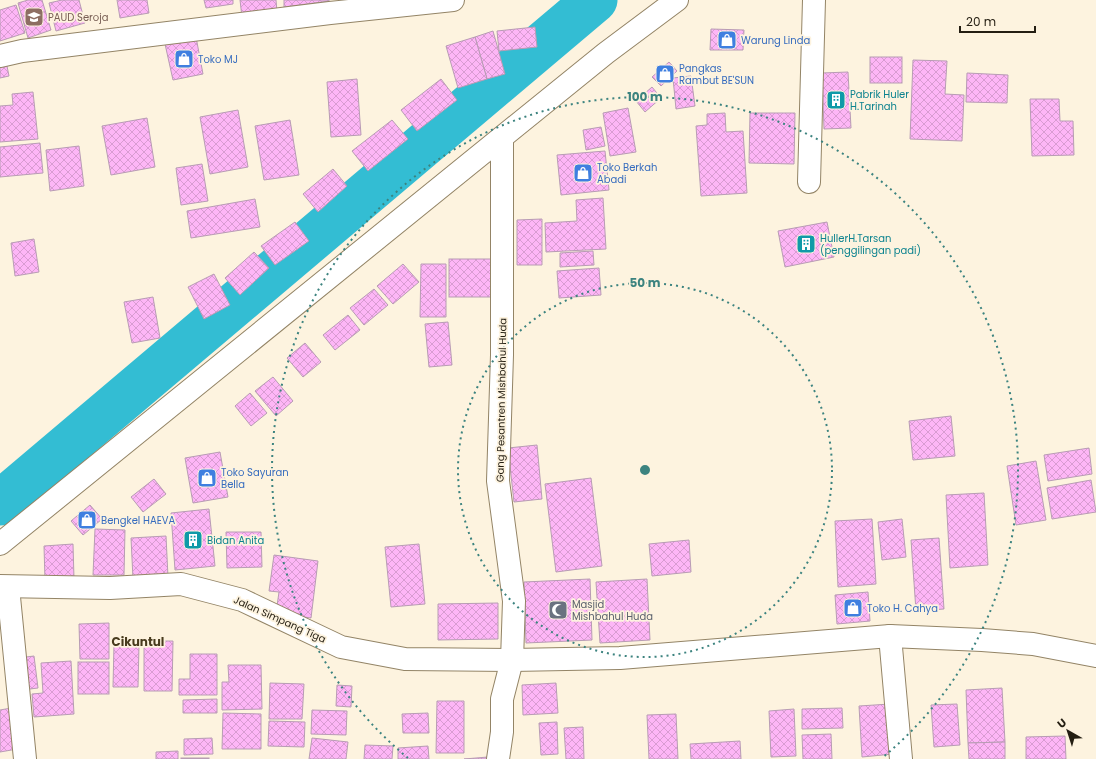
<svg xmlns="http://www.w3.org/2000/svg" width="1096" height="759" font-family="Poppins,sans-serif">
<defs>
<pattern id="building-cross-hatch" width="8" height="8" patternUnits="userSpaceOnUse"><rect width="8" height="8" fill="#fdb6f6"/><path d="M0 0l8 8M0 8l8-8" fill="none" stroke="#d99cd2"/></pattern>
</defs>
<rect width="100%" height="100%" fill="#fdf3df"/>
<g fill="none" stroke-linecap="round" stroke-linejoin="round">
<path stroke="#33bdd3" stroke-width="45" d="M0,503L595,0"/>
</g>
<g fill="url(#building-cross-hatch)" stroke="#b89cb4">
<path d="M28,0H42L51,30L28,38L18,3Z"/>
<path d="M62,0H79L85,23L56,31L49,3Z"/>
<path d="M117,0H147L149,13L120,18Z"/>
<path d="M204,0H233V4L206,8Z"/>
<path d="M240,0H276L277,12L242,17Z"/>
<path d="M284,0H329V1L284,7Z"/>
<path d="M16,5L25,33L0,41V10Z"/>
<path d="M535,27L537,47L499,51L497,31Z"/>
<path d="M711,29L744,30L743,50H710Z"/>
<path d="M493,31L505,74L487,79L475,37Z"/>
<path d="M196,37L203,74L173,80L165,44Z"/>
<path d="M475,37L487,79L458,88L446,46Z"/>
<rect x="870" y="57" width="32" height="26"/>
<path d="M913,60L947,61L945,94L964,95L962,141L910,139Z"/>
<path d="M6,61L9,76L0,78V63Z"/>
<path d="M669,62L677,71L661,86L652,77Z"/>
<path d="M848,72L851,128L824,129L822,73Z"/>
<path d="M967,73L1008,75L1007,103L966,102Z"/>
<path d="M691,76L695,106L676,109L673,78Z"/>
<path d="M357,79L361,135L331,137L327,82Z"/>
<path d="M441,79L457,100L417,131L401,110Z"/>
<path d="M652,87L661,98L645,112L636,101Z"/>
<path d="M33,92L38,139L0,142V106L13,105L12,94Z"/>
<path d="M1030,99H1059L1060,121H1073L1074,155L1032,156Z"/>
<path d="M628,108L636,152L610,156L603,113Z"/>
<path d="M238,110L248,167L210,174L200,117Z"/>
<path d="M725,113L726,132L743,131L747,193L701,196L696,126L707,125V114Z"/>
<path d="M750,113H795L794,164L749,163Z"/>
<path d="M147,118L155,167L111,175L102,126Z"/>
<path d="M290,120L299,175L264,180L255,126Z"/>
<path d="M392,120L408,139L368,171L352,151Z"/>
<path d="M601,127L605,146L586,150L583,130Z"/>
<path d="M40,143L43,173L0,177V147Z"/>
<path d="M79,146L84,186L50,191L46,150Z"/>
<path d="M605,151L609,190L561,195L557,155Z"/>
<path d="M202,164L208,201L181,205L176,168Z"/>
<path d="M333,169L347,186L318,212L303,194Z"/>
<path d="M603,198L606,249L546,252L545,223L577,221L576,200Z"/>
<path d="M255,199L260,227L191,238L187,211Z"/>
<path d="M542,219V265H517V220Z"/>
<path d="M295,222L309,241L275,265L261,246Z"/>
<path d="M827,222L834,257L785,267L778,231Z"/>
<path d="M34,239L39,272L15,276L11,243Z"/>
<path d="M593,251L594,265L560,267V253Z"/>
<path d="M254,252L269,268L240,295L225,278Z"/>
<rect x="449" y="259" width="45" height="38"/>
<path d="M403,264L419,282L393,304L377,286Z"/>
<path d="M421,264H446V317H420Z"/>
<path d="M599,268L601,295L559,298L557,271Z"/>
<path d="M214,274L230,305L204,319L188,287Z"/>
<path d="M374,289L388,305L364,325L350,308Z"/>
<path d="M153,297L160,338L132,343L124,302Z"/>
<path d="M348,315L360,330L335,350L323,335Z"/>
<path d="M448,322L452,365L429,367L425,324Z"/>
<path d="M305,343L321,362L303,377L287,358Z"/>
<path d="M273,377L293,401L276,416L255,391Z"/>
<path d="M250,393L267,413L251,426L235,406Z"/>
<path d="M951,416L955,456L913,460L909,421Z"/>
<path d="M537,445L542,499L514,502L508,448Z"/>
<path d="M1089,448L1092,474L1048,481L1044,455Z"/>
<path d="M220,452L228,497L193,503L185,458Z"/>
<path d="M1036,461L1046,520L1016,525L1007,466Z"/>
<path d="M591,478L602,566L556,572L545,484Z"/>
<path d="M154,479L166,494L143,512L131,497Z"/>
<path d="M1091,480L1096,512L1052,519L1047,488Z"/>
<path d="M984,493L988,565L950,568L946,495Z"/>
<path d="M90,505L102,519L83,535L71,521Z"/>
<path d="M209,509L215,566L175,570L171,513Z"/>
<path d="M872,519L876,584L838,587L835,521Z"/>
<path d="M902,519L906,557L882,560L878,522Z"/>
<path d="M95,529L125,530L124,575H93Z"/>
<path d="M226,532H261L262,567L227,568Z"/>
<path d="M166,536L168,577L133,579L131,538Z"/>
<path d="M939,538L944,609L916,611L911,540Z"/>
<path d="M689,540L691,572L652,576L649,544Z"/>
<path d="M73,544L74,579L45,580L44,546Z"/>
<path d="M419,544L425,604L391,607L385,547Z"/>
<path d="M274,555L318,561L311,618L276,613L279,592L269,591Z"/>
<path d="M590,579L592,640L526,643L524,582Z"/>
<path d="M647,579L650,640L600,643L596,582Z"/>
<path d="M868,592L870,621L837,624L835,595Z"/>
<path d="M498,603V639L438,640V604Z"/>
<path d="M109,623V659H80L79,624Z"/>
<path d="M144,641H173L172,691H144Z"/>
<path d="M114,644L139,645L138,687H113Z"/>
<path d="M190,654H217V695H179V679H190Z"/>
<path d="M34,656L38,688L22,690L18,658Z"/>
<path d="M71,661L74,714L34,717L32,694L43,693L41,663Z"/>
<rect x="78" y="662" width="31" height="32"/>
<path d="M228,665H261L262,709L222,710V682H229Z"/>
<path d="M270,683L304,684L302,719H269Z"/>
<path d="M556,683L558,713L523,715L522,685Z"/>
<path d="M337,685L352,686L351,707L336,706Z"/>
<path d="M1002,688L1005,742L968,743L966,690Z"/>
<path d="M217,699V713H183V700Z"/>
<path d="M437,701H464V753H436Z"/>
<path d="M890,704L893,754L862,757L859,706Z"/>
<path d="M957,704L960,745L934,747L931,705Z"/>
<path d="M17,707L23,748L0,752V710Z"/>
<path d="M842,708L843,728L802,729V709Z"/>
<path d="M794,709L796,756L771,757L769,711Z"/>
<path d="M312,710L347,711L346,735L311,734Z"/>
<path d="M223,713L261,714V749H222Z"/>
<path d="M428,713L429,733H403L402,714Z"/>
<path d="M676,714L678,759H649L647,715Z"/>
<path d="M269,721L305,722L304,747L268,746Z"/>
<path d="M557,722L558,754L541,755L539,723Z"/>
<path d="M583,727L584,759H566L564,728Z"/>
<path d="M831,734L832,759H803L802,735Z"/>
<path d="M1065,736L1066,759H1026V737Z"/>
<path d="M212,738L213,754L184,755V739Z"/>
<path d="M312,738L348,742L346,759H309Z"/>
<path d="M740,741L741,759H691L690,744Z"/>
<path d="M1005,742V759H969L968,743Z"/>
<path d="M365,745L393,746L392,759H364Z"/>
<path d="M428,746L429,759H398V748Z"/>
<path d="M178,751V759H156V752Z"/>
<path d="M488,757V759H464Z"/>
<rect x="181" y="758" width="28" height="1"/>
</g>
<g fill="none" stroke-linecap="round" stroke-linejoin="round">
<defs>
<g id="minor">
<path d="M0,56L22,51L330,13L453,0"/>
<path d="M809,182L814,0"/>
<path d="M0,586L110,588L181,584L242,600L341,647L405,659L512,660L620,658L890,636L982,640L1033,644L1096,656"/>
<path d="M8,587L25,759"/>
<path d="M890,636L901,759"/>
<path d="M498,759L502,732V699L512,660L514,601L498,481L502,355V138"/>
</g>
<path id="tertiary" d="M0,544L606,53L677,0"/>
</defs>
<use href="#minor" stroke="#938466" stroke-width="24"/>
<use href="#tertiary" stroke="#938466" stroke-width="24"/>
<use href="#minor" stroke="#fff" stroke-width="22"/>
<use href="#tertiary" stroke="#fff" stroke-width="22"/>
</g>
<g fill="none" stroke="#3c837f" stroke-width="2" stroke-dasharray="2 4">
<circle cx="645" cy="470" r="187"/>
<path d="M408 758A373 373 0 1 1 882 758"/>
</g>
<defs>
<symbol id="school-square" viewBox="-11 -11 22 22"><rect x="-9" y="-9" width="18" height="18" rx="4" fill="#8d6e63" stroke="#fdf3df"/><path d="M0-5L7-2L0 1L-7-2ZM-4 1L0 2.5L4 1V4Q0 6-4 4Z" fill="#fff"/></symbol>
<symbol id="shop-square" viewBox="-11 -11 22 22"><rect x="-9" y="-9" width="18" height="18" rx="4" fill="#3f7fe0" stroke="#fdf3df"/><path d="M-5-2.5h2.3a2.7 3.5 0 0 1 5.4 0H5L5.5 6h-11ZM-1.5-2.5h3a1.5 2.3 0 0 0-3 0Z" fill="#fff"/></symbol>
<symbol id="building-square" viewBox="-11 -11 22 22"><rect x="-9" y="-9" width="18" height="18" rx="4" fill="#0f9aa8" stroke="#fdf3df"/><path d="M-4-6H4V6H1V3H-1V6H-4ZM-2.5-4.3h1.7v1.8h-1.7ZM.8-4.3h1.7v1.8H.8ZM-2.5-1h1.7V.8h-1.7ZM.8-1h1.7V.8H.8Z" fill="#fff"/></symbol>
<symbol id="mosque-square" viewBox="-11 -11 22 22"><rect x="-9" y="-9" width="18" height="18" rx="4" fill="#6b7280" stroke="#fdf3df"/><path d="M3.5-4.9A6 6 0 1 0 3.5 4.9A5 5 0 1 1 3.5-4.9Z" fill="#fff"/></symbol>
</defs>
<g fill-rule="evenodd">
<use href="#school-square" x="23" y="6" width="22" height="22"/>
<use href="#shop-square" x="716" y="29" width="22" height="22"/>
<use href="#shop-square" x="173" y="48" width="22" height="22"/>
<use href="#shop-square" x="654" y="63" width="22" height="22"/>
<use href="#building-square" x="825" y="89" width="22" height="22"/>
<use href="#shop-square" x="572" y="162" width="22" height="22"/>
<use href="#building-square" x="795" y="233" width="22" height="22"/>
<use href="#shop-square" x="196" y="467" width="22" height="22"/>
<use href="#shop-square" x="76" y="509" width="22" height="22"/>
<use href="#building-square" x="182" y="529" width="22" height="22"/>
<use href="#shop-square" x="842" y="597" width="22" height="22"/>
<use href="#mosque-square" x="547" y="599" width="22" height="22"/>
</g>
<g text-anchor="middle" stroke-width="3.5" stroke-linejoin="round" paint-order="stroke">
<g font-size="10" fill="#785e54" stroke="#fdf3df" text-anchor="start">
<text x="48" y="21">PAUD Seroja</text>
</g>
<g font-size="10" fill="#366cbe" stroke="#fdf3df" text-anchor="start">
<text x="741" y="44">Warung Linda</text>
<text x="198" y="63">Toko MJ</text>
<text x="679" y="72">Pangkas<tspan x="679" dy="12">Rambut BE'SUN</tspan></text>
<text x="597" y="171">Toko Berkah<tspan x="597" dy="12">Abadi</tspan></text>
<text x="221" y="476">Toko Sayuran<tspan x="221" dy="12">Bella</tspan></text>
<text x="101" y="524">Bengkel HAEVA</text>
<text x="867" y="612">Toko H. Cahya</text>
</g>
<g font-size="10" fill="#0d838f" stroke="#fdf3df" text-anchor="start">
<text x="850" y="98">Pabrik Huler<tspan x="850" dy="12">H.Tarinah</tspan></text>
<text x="820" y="242">HullerH.Tarsan<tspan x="820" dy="12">(penggilingan padi)</tspan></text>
<text x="207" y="544">Bidan Anita</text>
</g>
<g font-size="10" fill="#241e12" stroke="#fdf3df">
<text transform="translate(501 400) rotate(-89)" y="4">Gang Pesantren Mishbahul Huda</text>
<text transform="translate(280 619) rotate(24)" y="4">Jalan Simpang Tiga</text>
</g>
<g font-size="10" fill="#5b616d" stroke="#fdf3df" text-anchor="start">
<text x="572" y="608">Masjid<tspan x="572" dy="12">Mishbahul Huda</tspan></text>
</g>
<g font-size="12" font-weight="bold" fill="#483b1e" stroke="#fdf3df">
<text x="138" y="646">Cikuntul</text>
</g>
</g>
<circle cx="645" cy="470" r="6" fill="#3c837f" stroke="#fdf3df" stroke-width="2"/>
<g font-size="12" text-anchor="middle" font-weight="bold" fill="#3c837f" stroke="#fdf3df" stroke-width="3.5" stroke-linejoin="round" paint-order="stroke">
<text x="645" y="101">100 m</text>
<text x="645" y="287">50 m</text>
</g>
<g transform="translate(1068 731) rotate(321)" stroke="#fdf3df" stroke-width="3" paint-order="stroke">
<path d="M0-3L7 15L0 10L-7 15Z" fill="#241e12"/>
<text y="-6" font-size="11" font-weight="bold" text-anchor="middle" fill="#241e12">U</text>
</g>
<path d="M960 26v6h75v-6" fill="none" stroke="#241e12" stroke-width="2"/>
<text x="966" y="26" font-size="12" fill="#241e12" stroke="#fdf3df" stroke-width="3" paint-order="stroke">20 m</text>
</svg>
